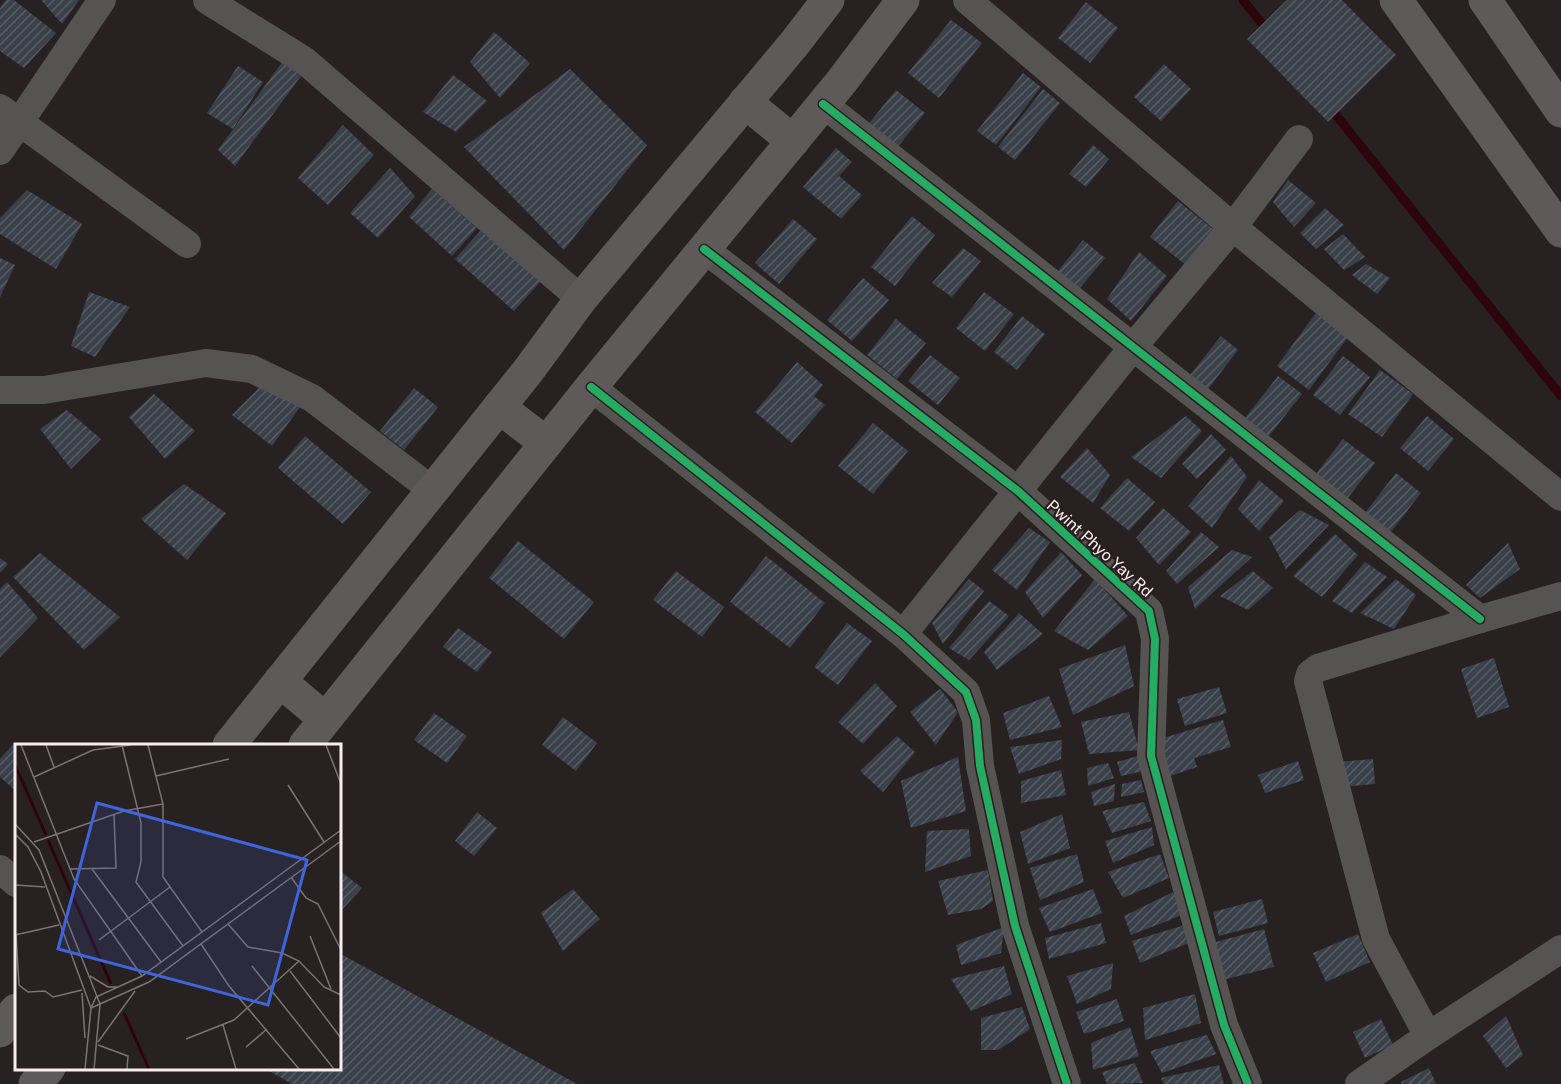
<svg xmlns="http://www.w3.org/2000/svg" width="1561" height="1084" font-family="'Public Sans',sans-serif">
<defs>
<pattern id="building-hatch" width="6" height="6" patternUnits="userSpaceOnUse" patternTransform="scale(1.5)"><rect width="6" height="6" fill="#3a414a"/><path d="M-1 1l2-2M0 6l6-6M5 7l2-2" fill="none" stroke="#575d64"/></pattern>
</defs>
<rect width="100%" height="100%" fill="#282122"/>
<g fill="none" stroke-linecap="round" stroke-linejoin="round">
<g stroke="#2d030c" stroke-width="9">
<path d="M1243,0L1270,34"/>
<path d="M1328,105L1561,396"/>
</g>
</g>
<g fill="url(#building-hatch)">
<path d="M6,0H14L56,33L24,68L0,51V8Z"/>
<path d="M41,0H79L62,24Z"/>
<path d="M1287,0H1342L1396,55L1328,122L1247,39Z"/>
<path d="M1086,2L1118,28L1090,63L1058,38Z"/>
<path d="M951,20L982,43L939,98L908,73Z"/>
<path d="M494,32L530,63L500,98L470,62Z"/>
<path d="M283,61L301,76L235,166L218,150Z"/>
<path d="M1164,64L1191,89L1161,121L1134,97Z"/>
<path d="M238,66L263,82L233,129L207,113Z"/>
<path d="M570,69L647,145L564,250L464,147Z"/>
<path d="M1023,73L1041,87L996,145L977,131Z"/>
<path d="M453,75L487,101L456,132L423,112Z"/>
<path d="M1043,89L1060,103L1015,160L998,147Z"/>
<path d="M896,90L925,113L895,150L866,127Z"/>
<path d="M343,125L374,155L328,205L298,178Z"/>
<path d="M1093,145L1109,159L1086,187L1069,174Z"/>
<path d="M836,148L852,162L839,176L862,195L841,219L803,187Z"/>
<path d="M390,168L415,196L378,238L350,213Z"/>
<path d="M1288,180L1316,203L1294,227L1273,202Z"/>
<path d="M432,189L477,228L452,256L409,217Z"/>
<path d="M27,190L82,224L56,269L0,234V218Z"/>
<path d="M1178,201L1218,233L1190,268L1150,237Z"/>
<path d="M1325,208L1344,225L1316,249L1300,233Z"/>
<path d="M912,216L935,235L895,286L871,267Z"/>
<path d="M793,219L817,239L779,284L755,263Z"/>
<path d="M482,229L541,281L514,311L455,259Z"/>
<path d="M1343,234L1365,257L1344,270L1324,249Z"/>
<path d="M1083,240L1105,258L1074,295L1053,277Z"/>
<path d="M963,248L981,261L952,297L932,283Z"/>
<path d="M1139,252L1167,276L1131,321L1107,299Z"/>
<path d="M0,258L15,265L0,297Z"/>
<path d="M1366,264L1390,278L1377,294L1352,275Z"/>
<path d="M863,278L889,300L852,341L827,320Z"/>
<path d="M89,292L130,307L95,357L71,346Z"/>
<path d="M984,292L1014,314L985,351L956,328Z"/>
<path d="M1319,309L1351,333L1309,390L1277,366Z"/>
<path d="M1022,316L1045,334L1017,370L994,352Z"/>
<path d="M896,319L926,343L897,379L867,355Z"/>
<path d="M1221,336L1238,350L1205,393L1187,379Z"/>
<path d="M930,355L960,378L938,405L908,381Z"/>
<path d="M1343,356L1370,377L1340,415L1313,395Z"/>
<path d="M797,362L823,385L814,396L825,405L792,443L755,412Z"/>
<path d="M1380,370L1413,394L1382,437L1348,414Z"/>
<path d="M1278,376L1302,394L1269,436L1245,418Z"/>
<path d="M267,380L300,407L272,446L232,415Z"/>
<path d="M414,388L438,407L404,450L380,431Z"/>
<path d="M154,394L195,431L165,459L129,417Z"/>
<path d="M67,410L101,439L71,469L40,429Z"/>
<path d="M1186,416L1202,431L1161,478L1131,457Z"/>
<path d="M1427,416L1454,439L1428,471L1400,448Z"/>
<path d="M873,423L908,451L873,494L838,466Z"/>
<path d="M1211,434L1226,450L1197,479L1182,464Z"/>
<path d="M305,436L371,492L343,524L278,468Z"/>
<path d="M1343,439L1375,463L1344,503L1312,479Z"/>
<path d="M1087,448L1110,475L1093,503L1060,477Z"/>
<path d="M1231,456L1247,477L1212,528L1188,506Z"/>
<path d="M1396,473L1421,493L1387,537L1361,518Z"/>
<path d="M1127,478L1155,502L1129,531L1100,508Z"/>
<path d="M1259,480L1284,501L1259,531L1238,509Z"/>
<path d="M184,484L226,513L187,560L141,519Z"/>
<path d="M1163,508L1191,532L1159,565L1136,538Z"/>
<path d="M1300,510L1329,525L1286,569L1269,537Z"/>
<path d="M1029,528L1050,542L1017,590L992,570Z"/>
<path d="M1201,532L1219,547L1177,584L1166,571Z"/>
<path d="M1335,534L1358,555L1322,597L1293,576Z"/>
<path d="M518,541L594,602L564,639L489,578Z"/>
<path d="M1508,543L1520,569L1480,598L1466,585Z"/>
<path d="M1232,550L1252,557L1195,609L1188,587Z"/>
<path d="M1061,552L1082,575L1043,618L1025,592Z"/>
<path d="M40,553L120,617L84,650L13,577Z"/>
<path d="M766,556L825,603L790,648L730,602Z"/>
<path d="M0,558L8,564L0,573Z"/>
<path d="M1365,562L1387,577L1352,613L1332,601Z"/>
<path d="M676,571L724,607L702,637L653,600Z"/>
<path d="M1253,571L1273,588L1248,610L1220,596Z"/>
<path d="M969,579L984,591L943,644L932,623Z"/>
<path d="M1095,579L1128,616L1088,650L1054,631Z"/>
<path d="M1396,579L1416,595L1394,629L1360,613Z"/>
<path d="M7,582L38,618L0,657V589Z"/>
<path d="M989,601L1009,616L969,660L949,648Z"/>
<path d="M1019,613L1043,634L997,670L984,652Z"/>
<path d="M847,623L872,641L838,685L814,667Z"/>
<path d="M458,628L492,652L477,672L443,647Z"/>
<path d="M1125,645L1134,686L1073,715L1059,669Z"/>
<path d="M1494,658L1509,707L1477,718L1461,669Z"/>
<path d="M875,683L897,706L863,744L838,722Z"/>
<path d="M1219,687L1227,713L1185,726L1177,699Z"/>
<path d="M940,689L958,712L936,745L910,712Z"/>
<path d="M1049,696L1062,727L1010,740L1003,713Z"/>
<path d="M1129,712L1139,750L1089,754L1081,722Z"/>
<path d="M434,713L467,736L447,763L414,740Z"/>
<path d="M563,717L597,743L576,771L542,745Z"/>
<path d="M1223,720L1231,747L1194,758L1197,767L1170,776L1160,739Z"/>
<path d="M897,736L915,752L883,792L860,771Z"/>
<path d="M1062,740L1061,759L1019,774L1010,747Z"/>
<path d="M14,743L16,745V791L0,777V759Z"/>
<path d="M1138,756L1144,771L1121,776L1117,762Z"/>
<path d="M958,757L966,811L911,828L901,781Z"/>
<path d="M1373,759L1375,784L1340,787L1338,762Z"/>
<path d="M1298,761L1304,780L1265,793L1258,775Z"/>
<path d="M1108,763L1114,778L1088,786L1087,768Z"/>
<path d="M1061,770L1066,795L1021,803V781Z"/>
<path d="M1141,780L1144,792L1121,797L1122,784Z"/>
<path d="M1115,784L1114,801L1094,806L1091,792Z"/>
<path d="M1144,802L1151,821L1112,833L1102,811Z"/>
<path d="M477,812L497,828L474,856L455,841Z"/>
<path d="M1062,814L1070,848L1028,864L1020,832Z"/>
<path d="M1152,827L1154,845L1113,863L1105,841Z"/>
<path d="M969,829L971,856L925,872L927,831Z"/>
<path d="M1077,854L1084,882L1040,900L1030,868Z"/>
<path d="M1160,854L1169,878L1123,898L1108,872Z"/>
<path d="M339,870L362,888L339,913Z"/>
<path d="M988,870L993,901L981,909L948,915L938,881Z"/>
<path d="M573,889L600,919L563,951L541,913Z"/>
<path d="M1093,889L1102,913L1050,932L1039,908Z"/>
<path d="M1173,892L1185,914L1131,935L1124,916Z"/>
<path d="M1262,899L1268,923L1219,936L1213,912Z"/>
<path d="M1101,923L1106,943L1049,959L1045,938Z"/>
<path d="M1185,925L1191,942L1140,963L1132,941Z"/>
<path d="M1004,927L1001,953L961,965L956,945Z"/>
<path d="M1264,929L1274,967L1215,982L1205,945Z"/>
<path d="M1358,934L1370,962L1326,982L1313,953Z"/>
<path d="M339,953L577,1084H292L264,1068H339Z"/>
<path d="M1113,963L1111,989L1077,1004L1067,976Z"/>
<path d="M1004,966L1012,994L971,1011L951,979Z"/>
<path d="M1195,994L1201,1023L1145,1040L1143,1008Z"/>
<path d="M1117,999L1124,1021L1084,1034L1076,1012Z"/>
<path d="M1022,1007L1030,1029L998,1050H981V1018Z"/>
<path d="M1506,1016L1523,1055L1506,1068L1483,1036Z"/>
<path d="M1381,1019L1393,1045L1365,1058L1353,1032Z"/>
<path d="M1130,1027L1139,1056L1093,1070L1091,1043Z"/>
<path d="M1207,1035L1216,1054L1162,1073L1150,1051Z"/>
<path d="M1135,1063L1143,1083L1107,1084L1102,1072Z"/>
<path d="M1219,1065L1224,1084H1164L1161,1078Z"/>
<path d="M1429,1068L1436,1084H1402L1401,1082Z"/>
</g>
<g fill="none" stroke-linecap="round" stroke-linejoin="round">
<g stroke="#565353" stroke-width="28">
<path d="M207,0L305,61L581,299"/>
<path d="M967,0L1233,227L1561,497"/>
<path d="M823,104L1480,619"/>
<path d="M0,108L187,244"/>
<path d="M0,151L102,0"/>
<path d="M704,249L1018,491L1149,611L1155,639L1151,756L1224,1025L1248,1084"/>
<path d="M591,387L903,634L966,692L976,720L980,766L1015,926L1067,1084"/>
<path d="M0,390H44L206,363L252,369L312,398L432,490"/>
<path d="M903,634L1133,347L1233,227L1299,139"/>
<path d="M0,869L16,883"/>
<path d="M1428,1036L1376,939L1308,681L1310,674L1318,668L1480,619L1561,596"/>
<path d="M1359,1084L1428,1036L1561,949"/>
</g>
<g stroke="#5e5a5a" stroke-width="33">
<path d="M1396,0L1561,231"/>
<path d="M1485,0L1561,111"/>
<path d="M745,102L793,141"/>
<path d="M499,407L546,443"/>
<path d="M280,681L325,719"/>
<path d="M229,745L528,371L581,299L794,44L828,0"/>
<path d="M305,745L591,387L842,81L903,0"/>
<path d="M0,1031L16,1010"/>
<path d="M35,1084L49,1068"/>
</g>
<defs>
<g id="cycleway">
<path d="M823,104L1480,619"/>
<path d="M704,249L1018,491L1149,611L1155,639L1151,756L1224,1025L1248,1084"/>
<path d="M591,387L903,634L966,692L976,720L980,766L1015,926L1067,1084"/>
</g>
</defs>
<use href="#cycleway" stroke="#2b1e1f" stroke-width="11"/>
<use href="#cycleway" stroke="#26ab63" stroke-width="8"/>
</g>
<g text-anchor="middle" stroke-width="4.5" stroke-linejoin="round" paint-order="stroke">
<g font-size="16" fill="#f8eeef" stroke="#2b1e1f">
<text transform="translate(1100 548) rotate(42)" y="6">Pwint Phyo Yay Rd</text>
</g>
</g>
<g transform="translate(15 744)">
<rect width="326" height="326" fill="#282122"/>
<path fill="none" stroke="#2d030c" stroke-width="3" d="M0,21L31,91M33,96L96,240M109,269L134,325"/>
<path fill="none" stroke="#7b7374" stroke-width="1.5" d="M6,1L59,135L127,232M31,1L39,23M107,1L126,79V118L121,138L168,202M133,1L148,60V133L187,188M311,1L326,40M141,32L214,15M19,33L78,6L116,1M273,41L309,98M0,80L24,106L85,260L79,325M0,90L13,103L26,128L76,264M19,98L109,67L148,60M55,125L101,124L99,71M77,125L146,218M276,133L291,154L303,160L326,206M0,141L30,143M213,180L233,203L267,209L284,217L309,243L326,251M0,191L44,181M1,191L4,241L13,248L30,247L38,253L67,246M295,192L316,245M84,196L155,143M186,200L214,242L284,325M237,222L319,325M275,227L326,294M75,232L93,243H103M67,249L70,294M76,264L134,238L326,97M208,281L221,325M171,295L219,276L284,217M83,298L120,247M83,301L113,312L112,325M231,303L252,285M70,325L76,264L81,253L127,232L326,86"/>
<path fill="#3e66db" fill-opacity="0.15" stroke="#3e66db" stroke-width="3" d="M82,59L292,116L253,261L43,205Z"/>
<rect width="326" height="326" fill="none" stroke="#f8eeef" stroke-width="3"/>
</g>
</svg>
